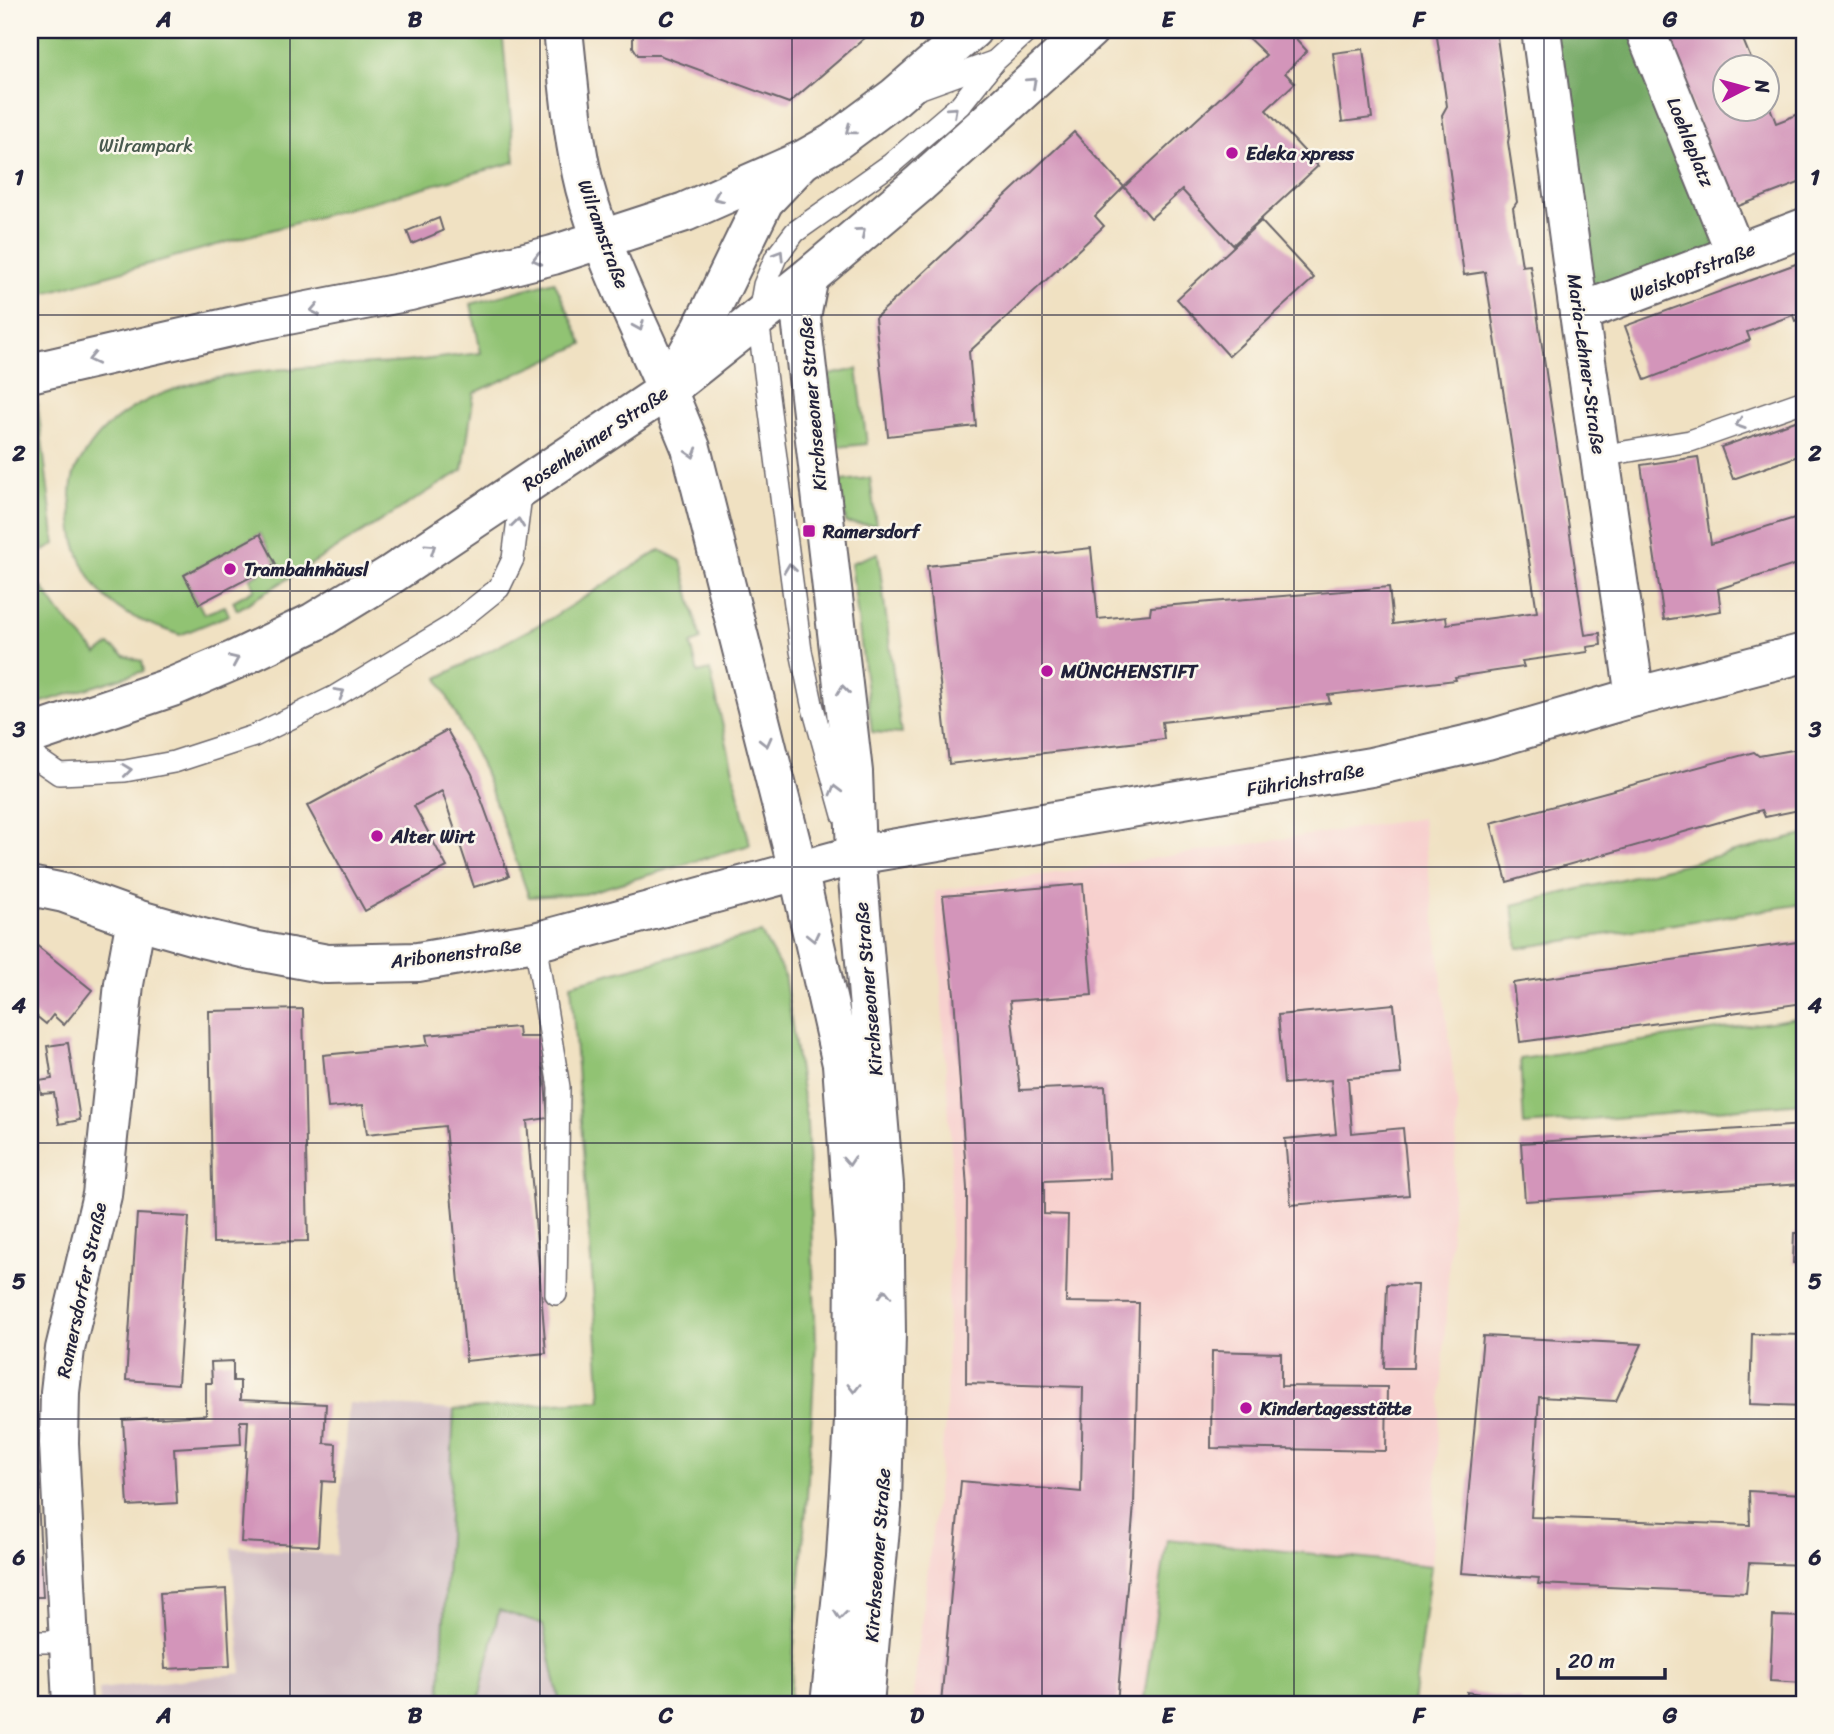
<svg xmlns="http://www.w3.org/2000/svg" width="1834" height="1734" font-family="Sriracha,sans-serif">
<rect width="100%" height="100%" fill="#fbf7ec"/>
<filter id="ink" filterUnits="userSpaceOnUse"><feTurbulence type="fractalNoise" baseFrequency=".0143" numOctaves="2"/><feDisplacementMap in="SourceGraphic" scale="14" xChannelSelector="R" yChannelSelector="G"/><feConvolveMatrix kernelMatrix="1 2 1 2 8 2 1 2 1" color-interpolation-filters="sRGB"/></filter>
<filter id="wash" filterUnits="userSpaceOnUse"><feTurbulence type="fractalNoise" baseFrequency=".00686" numOctaves="4" result="noise"/><feDisplacementMap in="SourceGraphic" scale="28" xChannelSelector="R" yChannelSelector="G"/><feGaussianBlur stdDeviation="1.57" result="paint"/><feColorMatrix in="noise" values="0 0 0 0 0 0 0 0 0 0 0 0 0 0 0 0 0 1.4 0 .05"/><feComposite in="paint" operator="in"/></filter>
<g filter="url(#wash)">
<rect width="100%" height="100%" fill="#f0e1c2"/>
<path fill="#f7d0ce" d="M1422,818L1458,1112L1431,1566L1167,1540L1143,1704H912L946,1414L951,1150L935,891Z"/>
<g fill="#d2bec4">
<path d="M348,1403L454,1410L440,1702L445,1704H100L99,1689L242,1673L231,1547L336,1555Z"/>
<path d="M499,1610L543,1625L560,1704H478Z"/>
</g>
<g fill="#91c373" stroke="#5a7257" stroke-width="2">
<path d="M30,30H502L515,162L30,297Z"/>
<path d="M554,281L583,344L474,393L463,470L237,610L233,601L255,589L250,578L276,564L260,534L184,575L204,614L225,606L229,615L180,635C156,626 128,618 109,601C91,586 76,554 73,532C71,513 69,492 74,474C76,466 83,458 87,451C143,364 299,369 391,363C421,361 451,356 481,353L471,304Z"/>
<path d="M857,369L867,444L838,447L829,375Z"/>
<path d="M37,400L55,544L44,551L41,542L32,545L30,539V402Z"/>
<path d="M870,478L876,525L846,523L840,481Z"/>
<path d="M660,550L681,561L701,640L691,644L698,673L710,670L750,845L584,894L529,897L484,771L438,678L548,620Z"/>
<path d="M878,553L901,734L872,732L851,563Z"/>
<path d="M42,587L60,613L97,654L109,645L125,656L142,661L144,671L30,706V593Z"/>
<path d="M1804,835V904L1518,948L1513,905Z"/>
<path d="M761,933L784,974L807,1123L816,1341L807,1497L789,1704H560L543,1625L499,1610L478,1704L440,1703L454,1410L601,1400L571,984Z"/>
<path d="M1804,1017V1103L1524,1125L1520,1059Z"/>
<path d="M1167,1539L1431,1566L1413,1704H1143Z"/>
</g>
<path fill="#74a965" stroke="#4b6650" stroke-width="2" d="M1553,30H1635L1721,245L1587,297Z"/>
<g id="blocks">
<g fill="#d395ba">
<path d="M633,30L771,31L874,30L789,103L659,55H638L633,47Z"/>
<path d="M1240,30H1288L1307,51L1285,73L1295,83L1266,110L1318,166L1233,245L1182,190L1151,218L1124,187L1266,55Z"/>
<path d="M1436,30H1496L1510,132L1508,142L1517,202L1513,208L1522,266L1530,265L1585,635L1600,633L1601,645L1587,647L1588,652L1522,661L1524,667L1455,677L1456,680L1328,695L1330,703L1162,722L1164,739L949,764L927,566L1091,548L1098,619L1150,614L1151,607L1389,587L1393,624L1446,617L1447,624L1537,612L1485,272L1464,275L1442,115L1447,106Z"/>
<path d="M1663,30H1739L1754,66H1726V108H1768V102L1776,123L1804,112V181L1731,209Z"/>
<path d="M1363,49L1372,118L1342,122L1333,53Z"/>
<path d="M1074,132L1124,187L1095,216L1104,226L969,352L976,426L888,436L875,318Z"/>
<path d="M439,218L443,231L412,244L407,231Z"/>
<path d="M1261,221L1314,278L1229,356L1177,299Z"/>
<path d="M1804,261V317L1795,321L1793,315L1747,332L1750,340L1645,380L1625,326Z"/>
<path d="M1804,418V454L1733,479L1721,447Z"/>
<path d="M1698,457L1711,544L1804,515V562L1718,589L1721,611L1664,620L1641,465Z"/>
<path d="M260,534L276,564L199,604L184,575Z"/>
<path d="M447,730L472,774L509,876L474,887L442,791L414,806L447,867L365,911L307,806Z"/>
<path d="M1804,748V809L1765,817L1762,810L1507,882L1491,823L1754,752L1759,756Z"/>
<path d="M1083,884L1092,995L1010,1001L1020,1090L1105,1086L1110,1178L1044,1181V1214L1068,1215L1066,1302L1139,1303L1134,1504L1117,1704H941L961,1481L1081,1492L1083,1387L966,1383L967,1189L954,994L943,896Z"/>
<path d="M30,940L92,990L64,1025L53,1015L46,1024L30,1011Z"/>
<path d="M1804,941V1003L1520,1042L1513,983Z"/>
<path d="M1394,1004L1401,1074L1348,1078L1352,1133L1403,1128L1409,1195L1291,1205L1285,1139L1336,1134L1331,1080L1284,1084L1278,1015Z"/>
<path d="M303,1009L308,1241L213,1243L209,1011Z"/>
<path d="M518,1027L519,1037H541L548,1118L527,1121L546,1353L466,1361L445,1126L367,1134L363,1105L328,1108L323,1055L428,1045L426,1035Z"/>
<path d="M68,1043L80,1120L59,1124L54,1093L41,1094L39,1081L52,1079L47,1046Z"/>
<path d="M1804,1125V1184L1525,1201L1521,1143Z"/>
<path d="M137,1214L189,1217L178,1384L126,1380Z"/>
<path d="M1794,1233H1804V1264L1793,1263Z"/>
<path d="M1387,1284L1417,1285L1413,1368H1384Z"/>
<path d="M1752,1334L1804,1335V1406L1750,1404Z"/>
<path d="M1483,1336L1642,1344L1616,1401L1539,1397L1531,1517L1750,1525L1749,1491L1804,1494V1565L1749,1563L1746,1593L1538,1584L1539,1578L1461,1573Z"/>
<path d="M1212,1351L1281,1353V1386L1387,1387L1386,1451L1211,1448Z"/>
<path d="M233,1361V1381H240V1400L326,1404L324,1443L336,1444L335,1482L322,1481L318,1546L241,1542L248,1421H240L241,1444L174,1448L177,1503L128,1506L123,1420L206,1415V1383H212L211,1362Z"/>
<path d="M30,1480H37L43,1597H30Z"/>
<path d="M226,1589L230,1666L165,1669L160,1593Z"/>
<path d="M1773,1616L1804,1617V1683L1770,1681Z"/>
<path d="M1467,1692L1521,1700L1520,1704H1466Z"/>
</g>
</g>
</g>
<g filter="url(#ink)">
<use href="#blocks" fill-opacity="0" stroke="#6a656a" stroke-width="2"/>
<g fill="none" stroke-linecap="round" stroke-linejoin="round">
<defs>
<g id="service">
<path d="M918,89L993,62"/>
<path d="M1600,456L1690,441L1804,401"/>
<path d="M30,754L59,774L125,771L174,762L254,736L334,697L453,625L499,588L513,559L522,487"/>
<path d="M843,815L812,704L801,651L758,319L764,285L776,257L795,232L891,164L960,105L995,61L1029,30"/>
<path d="M535,942L559,1087L556,1294"/>
<path d="M30,1642H70"/>
</g>
<g id="minor">
<path d="M563,30C569,82 572,136 585,188C603,256 639,325 667,390"/>
<path d="M1541,30L1579,313L1635,697"/>
<path d="M1645,30L1736,254"/>
<path d="M1579,313L1804,228"/>
<path d="M30,886L64,893L136,919L202,938L252,950L327,964L418,962L535,942L856,855L1371,767L1487,740L1635,697L1804,653"/>
<path d="M72,1704L59,1443L60,1392L65,1349L102,1195L124,984L136,919"/>
</g>
<g id="tertiary">
<path d="M803,160L764,201L702,328L667,390L691,448L798,870L842,1064L855,1243L854,1420L846,1557L830,1704"/>
<path d="M809,277L801,317L853,772L856,855L884,1185L886,1333L882,1506L864,1704"/>
</g>
<g id="secondary">
<path d="M30,373L252,322L410,291L553,255L685,212L803,160L833,143L895,97L972,30"/>
<path d="M30,735L172,687L235,660L314,622L389,576L594,439L667,390L809,277L919,184L1089,30"/>
</g>
</defs>
<use href="#service" stroke="#6a656a" stroke-width="24"/>
<use href="#minor" stroke="#6a656a" stroke-width="42"/>
<use href="#tertiary" stroke="#6a656a" stroke-width="42"/>
<use href="#secondary" stroke="#6a656a" stroke-width="42"/>
<use href="#service" stroke="#fff" stroke-width="21"/>
<use href="#minor" stroke="#fff" stroke-width="38"/>
<use href="#tertiary" stroke="#fff" stroke-width="38"/>
<use href="#secondary" stroke="#fff" stroke-width="38"/>
</g>
<defs><path id="oneway-chevron" d="M-2-3.5L2.5 0L-2 3.5" fill="none" stroke-width="1.6" stroke-linecap="round" stroke-linejoin="round" transform="scale(1.75)"/></defs>
<g stroke="#9c9ca7">
<use href="#oneway-chevron" transform="translate(1032 82) rotate(-42)"/>
<use href="#oneway-chevron" transform="translate(953 111) rotate(-42)"/>
<use href="#oneway-chevron" transform="translate(850 130) rotate(144)"/>
<use href="#oneway-chevron" transform="translate(718 197) rotate(156)"/>
<use href="#oneway-chevron" transform="translate(861 232) rotate(-40)"/>
<use href="#oneway-chevron" transform="translate(779 255) rotate(-58)"/>
<use href="#oneway-chevron" transform="translate(537 259) rotate(166)"/>
<use href="#oneway-chevron" transform="translate(315 310) rotate(169)"/>
<use href="#oneway-chevron" transform="translate(639 326) rotate(67)"/>
<use href="#oneway-chevron" transform="translate(93 359) rotate(167)"/>
<use href="#oneway-chevron" transform="translate(1740 424) rotate(161)"/>
<use href="#oneway-chevron" transform="translate(692 453) rotate(73)"/>
<use href="#oneway-chevron" transform="translate(518 523) rotate(-83)"/>
<use href="#oneway-chevron" transform="translate(431 548) rotate(-34)"/>
<use href="#oneway-chevron" transform="translate(790 568) rotate(-97)"/>
<use href="#oneway-chevron" transform="translate(234 660) rotate(-24)"/>
<use href="#oneway-chevron" transform="translate(843 690) rotate(-97)"/>
<use href="#oneway-chevron" transform="translate(340 693) rotate(-30)"/>
<use href="#oneway-chevron" transform="translate(766 742) rotate(76)"/>
<use href="#oneway-chevron" transform="translate(127 770) rotate(-7)"/>
<use href="#oneway-chevron" transform="translate(835 790) rotate(-105)"/>
<use href="#oneway-chevron" transform="translate(813 937) rotate(77)"/>
<use href="#oneway-chevron" transform="translate(849 1161) rotate(86)"/>
<use href="#oneway-chevron" transform="translate(885 1294) rotate(-91)"/>
<use href="#oneway-chevron" transform="translate(854 1388) rotate(90)"/>
<use href="#oneway-chevron" transform="translate(840 1615) rotate(96)"/>
</g>
</g>
<path fill="none" stroke="#22223b" stroke-width="2" stroke-opacity="0.55" d="M290,30V1704M540,30V1704M792,30V1704M1042,30V1704M1294,30V1704M1544,30V1704M30,315H1804M30,591H1804M30,867H1804M30,1143H1804M30,1419H1804"/>
<g fill="#b5179e" stroke="#fbf7ec" stroke-width="2.5">
<circle cx="1232" cy="153" r="7"/>
<rect x="802" y="524" width="14" height="14" rx="3.5"/>
<circle cx="230" cy="569" r="7"/>
<circle cx="1047" cy="671" r="7"/>
<circle cx="377" cy="836" r="7"/>
<circle cx="1246" cy="1408" r="7"/>
</g>
<g text-anchor="middle" stroke-width="5" stroke-linejoin="round" paint-order="stroke">
<g font-size="19" fill="#22223b" stroke="#fbf7ec">
<text transform="translate(1691 142) rotate(68)" y="7">Loehleplatz</text>
<text transform="translate(604 234) rotate(70)" y="7">Wilramstraße</text>
<text transform="translate(1692 271) rotate(-21)" y="7">Weiskopfstraße</text>
<text transform="translate(1587 364) rotate(82)" y="7">Maria-Lehner-Straße</text>
<text transform="translate(812 404) rotate(-95)" y="7">Kirchseeoner Straße</text>
<text transform="translate(595 438) rotate(-34)" y="7">Rosenheimer Straße</text>
<text transform="translate(1305 779) rotate(-10)" y="7">Führichstraße</text>
<text transform="translate(456 953) rotate(-7)" y="7">Aribonenstraße</text>
<text transform="translate(868 989) rotate(-95)" y="7">Kirchseeoner Straße</text>
<text transform="translate(81 1290) rotate(-78)" y="7">Ramersdorfer Straße</text>
<text transform="translate(877 1555) rotate(-86)" y="7">Kirchseeoner Straße</text>
</g>
<g font-size="19" fill="#495a4f" stroke="#fbf7ec">
<text x="146" y="152">Wilrampark</text>
</g>
<g font-size="19" font-weight="bold" fill="#22223b" stroke="#fbf7ec" text-anchor="start">
<text x="1246" y="160">Edeka xpress</text>
<text x="823" y="538">Ramersdorf</text>
<text x="244" y="576">Trambahnhäusl</text>
<text x="1061" y="678">MÜNCHENSTIFT</text>
<text x="391" y="843">Alter Wirt</text>
<text x="1260" y="1415">Kindertagesstätte</text>
</g>
</g>
<rect width="1834" height="1734" fill="none" stroke="#fbf7ec" stroke-width="77"/>
<g transform="translate(1746 88) rotate(84)"><circle r="33" fill="#fbf7ec" stroke="#a4a2a5" stroke-width="2"/>
<path d="M0-5L12 26L0 18L-12 26Z" fill="#b5179e"/>
<text y="-10" font-size="19" font-weight="bold" text-anchor="middle" fill="#22223b">N</text>
</g>
<path d="M1558 1668v10h107v-10" fill="none" stroke="#22223b" stroke-width="3.5"/>
<text x="1568" y="1668" font-size="21" fill="#22223b" stroke="#fbf7ec" stroke-width="5" paint-order="stroke">20 m</text>
<rect x="38" y="38" width="1758" height="1658" fill="none" stroke="#22223b" stroke-width="2.5"/>
<g font-size="23" text-anchor="middle" font-weight="bold" fill="#22223b">
<text x="164" y="27">A</text>
<text x="415" y="27">B</text>
<text x="666" y="27">C</text>
<text x="917" y="27">D</text>
<text x="1168" y="27">E</text>
<text x="1419" y="27">F</text>
<text x="1670" y="27">G</text>
<text x="19" y="185">1</text>
<text x="1815" y="185">1</text>
<text x="19" y="461">2</text>
<text x="1815" y="461">2</text>
<text x="19" y="737">3</text>
<text x="1815" y="737">3</text>
<text x="19" y="1013">4</text>
<text x="1815" y="1013">4</text>
<text x="19" y="1289">5</text>
<text x="1815" y="1289">5</text>
<text x="19" y="1565">6</text>
<text x="1815" y="1565">6</text>
<text x="164" y="1723">A</text>
<text x="415" y="1723">B</text>
<text x="666" y="1723">C</text>
<text x="917" y="1723">D</text>
<text x="1168" y="1723">E</text>
<text x="1419" y="1723">F</text>
<text x="1670" y="1723">G</text>
</g>
</svg>
